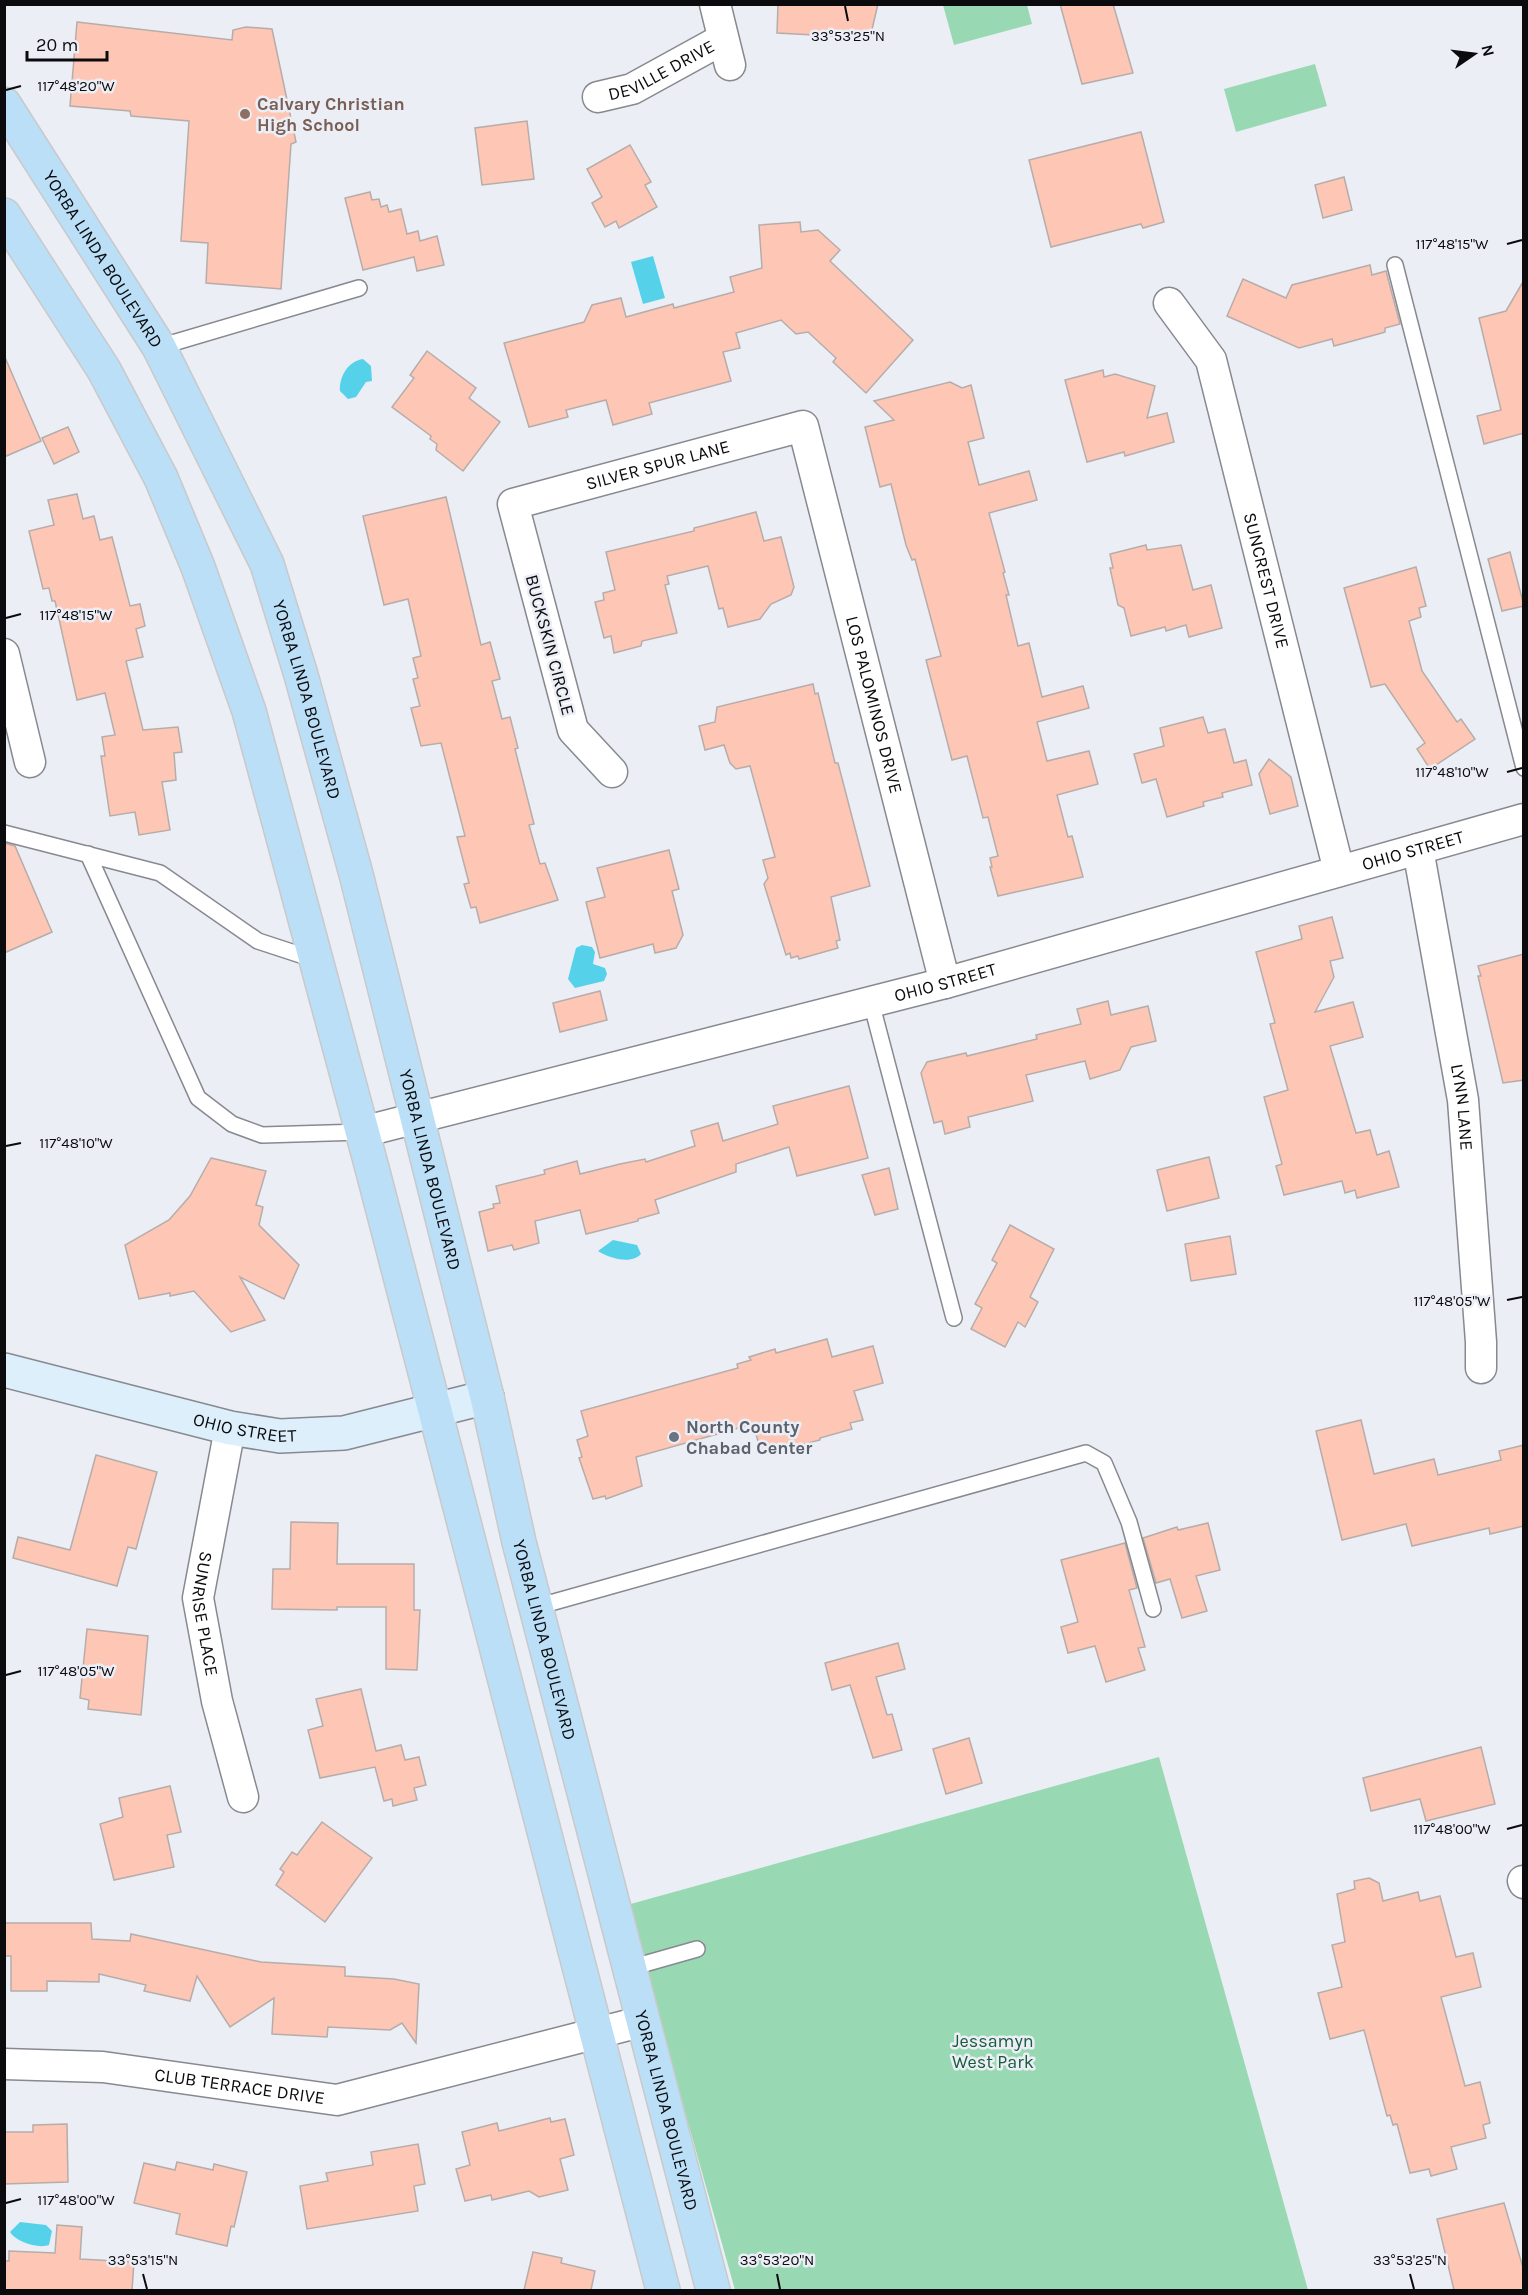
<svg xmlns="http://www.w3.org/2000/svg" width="1528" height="2295" font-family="Karla,sans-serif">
<rect width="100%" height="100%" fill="#eceef6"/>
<g fill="#98d9b3">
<path d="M943,5H1027L1032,24L954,45Z"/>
<path d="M1315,64L1327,106L1236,132L1224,89Z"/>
<path d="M1159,1757L1308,2290H735L627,1905Z"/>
</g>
<g fill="#55d2ea">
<path d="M653,256L665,298L643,304L631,262Z"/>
<path d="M363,359L371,366L372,381L366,382L356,397L348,399L340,391C339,377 348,361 363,359Z"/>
<path d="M582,945L592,947L595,952L593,964L605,968L607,974L604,981L575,988L568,979L576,948Z"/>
<path d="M613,1240L637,1245L641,1254C630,1265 609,1258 598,1251Z"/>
<path d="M20,2222L46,2225L52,2231L49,2245C38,2249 16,2242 10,2232Z"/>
</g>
<g fill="#fec6b4" stroke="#b6adab" stroke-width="1.5">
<path d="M778,4H878L870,38L777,33Z"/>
<path d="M1060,4H1113L1133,73L1082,84Z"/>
<path d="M77,22L232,40L233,30L246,27L272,29L296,142L291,144L281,289L206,283L208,243L181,241L189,121L131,116L130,111L70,106Z"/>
<path d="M527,121L534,179L482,185L475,128Z"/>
<path d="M1141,132L1164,222L1143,228L1141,224L1051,247L1029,160Z"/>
<path d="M630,145L651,182L645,185L657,207L619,228L616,221L605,227L592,203L602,197L587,169Z"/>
<path d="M1344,177L1352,210L1323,218L1315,185Z"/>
<path d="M370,192L372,200L379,199L381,207L387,205L389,212L401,209L407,234L418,231L420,241L437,236L444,265L417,271L414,257L363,270L345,198Z"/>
<path d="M800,222L801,232L818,230L840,250L830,261L913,340L866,393L833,362L836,358L808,332L796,334L781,320L736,333L740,348L723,352L731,381L649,403L652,414L613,425L606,400L566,410L568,417L529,427L504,343L584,322L592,305L621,298L626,317L673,304L674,308L734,292L730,277L762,268L759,225Z"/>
<path d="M1370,265L1372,275L1386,271L1400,324L1385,328V332L1382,333L1334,346L1332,339L1299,348L1227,316L1243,279L1286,298L1292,285Z"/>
<path d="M1524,280V433L1484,444L1477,416L1501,410L1479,318L1506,311Z"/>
<path d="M427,351L476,388L469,398L500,422L463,471L436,450L437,444L430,439L431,436L392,407L414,378L410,375Z"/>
<path d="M4,355L41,441L4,457Z"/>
<path d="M1103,370L1104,377L1115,374L1155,386L1147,418L1167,413L1174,442L1125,456L1124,452L1087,462L1065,380Z"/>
<path d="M950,382L962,388L971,385L984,438L968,442L979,485L1029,471L1037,500L989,513L1005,572L1003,573L1009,595H1006L1018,646L1029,643L1042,697L1083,686L1089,708L1037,722L1047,761L1089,751L1098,784L1057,795L1068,837L1072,836L1083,877L998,896L990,867H992L990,858L998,856L988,817L983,818L967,756L952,760L926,660L941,656L915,559L912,560L906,545L891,484L880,487L865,427L894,420L874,401Z"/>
<path d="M68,427L79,452L54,464L42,438Z"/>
<path d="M77,494L83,519L94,516L100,540L112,537L130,606L140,604L145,626L136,629L143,657L126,661L143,730L178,727L182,752L174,753L176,780L162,782L170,830L139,835L135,812L110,816L101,756H105L102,737L115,735L105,693L77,700L55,601H52L49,588L43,589L29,531L54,525L48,500Z"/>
<path d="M446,497L481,645L490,642L500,679L492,681L502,719L510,717L518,748L515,749L534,824L529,825L540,864L545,863L558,900L480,923L476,907L471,908L464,884L469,883L457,837L465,836L441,743L421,746L411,708L420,706L413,679L418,678L413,658L421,656L408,599L384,605L363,516Z"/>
<path d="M756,512L764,541L781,537L794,587L791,595L771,604L760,619L728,627L723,608L719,609L708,566L667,576L669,584L665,585L677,633L642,641L641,646L614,653L611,636L604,638L595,602L604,600L603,593L615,590L606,552L694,531V528Z"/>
<path d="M1146,545L1147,550L1181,545L1193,590L1211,585L1222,628L1189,637L1186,625L1166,631L1165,627L1131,636L1124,608L1118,605L1110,568H1113L1110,554Z"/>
<path d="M1510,552L1524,606L1502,611L1488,559Z"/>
<path d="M1416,567L1426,606L1419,608L1421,617L1409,621L1422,671L1457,722L1461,719L1475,739L1430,769L1417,749L1425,743L1385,684L1371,687L1344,588Z"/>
<path d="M813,684L815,694L818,693L835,763H838L870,886L831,897L840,940L836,941L838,948L799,959L798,956L791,958L790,953L786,955L764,884L768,878L763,860L775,857L750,766L736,769L730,763L724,745L705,750L699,726L715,722L717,707Z"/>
<path d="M1203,717L1208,733L1225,729L1234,763L1246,760L1252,785L1222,793L1223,797L1203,802L1204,806L1167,817L1156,779L1142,783L1134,754L1164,746L1160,728Z"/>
<path d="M1269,759L1291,777L1298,806L1270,814L1259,774Z"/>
<path d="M4,843L15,846L52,932L4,953Z"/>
<path d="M669,850L679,889L672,891L683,935L676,948L655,953L653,944L600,958L586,902L605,897L597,868Z"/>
<path d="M1332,917L1343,958L1330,961L1334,977L1315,1012L1353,1002L1363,1037L1330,1046L1356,1133L1370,1130L1377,1155L1389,1151L1399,1187L1357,1198L1355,1190L1345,1193L1342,1181L1284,1195L1276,1166L1282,1164L1264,1097L1288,1090L1270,1024L1275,1023L1256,952L1302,939L1299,926Z"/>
<path d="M1524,954V1080L1503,1083L1478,976H1481L1478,966Z"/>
<path d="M600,991L607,1020L560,1032L553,1003Z"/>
<path d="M1108,1001L1111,1015L1148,1006L1156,1041L1131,1047L1120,1070L1090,1079L1085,1061L1026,1075L1033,1101L968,1117L970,1127L945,1134L942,1121L934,1123L921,1073L927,1062L966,1053L967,1056L1037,1039L1036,1035L1081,1024L1077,1009Z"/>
<path d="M849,1086L868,1158L797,1176L789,1147L736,1164V1172L655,1200L659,1213L638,1219V1221L586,1234L580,1210L535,1221L539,1243L514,1250L512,1245L488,1251L479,1212L494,1208L493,1204L500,1203L496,1186L545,1174L544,1170L577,1161L580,1174L620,1164L645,1159L646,1162L695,1146L691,1131L718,1123L723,1141L778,1124L773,1106Z"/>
<path d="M1209,1157L1219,1198L1167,1211L1157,1170Z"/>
<path d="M211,1158L266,1171L256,1205L263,1207L259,1225L299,1265L284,1299L240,1277L265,1320L231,1332L194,1291L170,1296V1293L139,1299L125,1245L169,1220L190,1196Z"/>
<path d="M889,1168L898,1209L875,1215L862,1175Z"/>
<path d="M1010,1225L1054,1249L1030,1297L1038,1302L1025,1327L1018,1322L1005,1347L971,1329L982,1308L975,1304L997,1263L992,1260Z"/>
<path d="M1230,1236L1236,1274L1191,1281L1185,1244Z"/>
<path d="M827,1339L832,1357L873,1346L883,1383L854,1391L863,1420L850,1423L852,1429L820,1438V1440L762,1455L753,1424L636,1457L642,1486L606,1499L605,1496L593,1499L579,1458L582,1457L577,1440L588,1436L581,1411L738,1368L737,1364L751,1360L749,1357L775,1349L776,1353Z"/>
<path d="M1361,1420L1374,1474L1434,1459L1438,1475L1501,1460L1499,1451L1524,1445V1526L1490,1534L1489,1528L1412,1546L1406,1524L1342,1540L1316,1431Z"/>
<path d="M96,1455L157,1472L136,1549L128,1547L117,1586L13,1558L18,1537L70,1550Z"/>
<path d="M291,1522L338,1523L337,1564H414V1610H420L417,1670L386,1669V1607H337V1610L272,1609L273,1569H290Z"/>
<path d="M1208,1523L1220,1570L1196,1576L1207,1611L1182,1618L1170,1579L1156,1583L1143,1538L1177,1527L1178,1530Z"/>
<path d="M1125,1543L1137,1588L1129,1590L1145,1647L1138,1648L1145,1670L1106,1682L1095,1646L1068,1653L1061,1627L1078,1622L1061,1560Z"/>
<path d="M87,1629L148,1636L141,1715L88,1709L89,1700L80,1698Z"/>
<path d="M898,1643L905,1669L876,1677L887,1715L892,1714L902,1750L873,1758L850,1685L832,1690L825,1663Z"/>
<path d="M361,1689L376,1751L401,1745L405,1760L419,1757L426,1785L414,1788L417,1800L393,1806L392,1799L384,1801L375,1767L320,1778L308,1730L323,1726L316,1699Z"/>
<path d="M969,1738L982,1783L946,1794L933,1749Z"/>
<path d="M1481,1747L1495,1804L1426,1821L1420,1799L1371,1811L1363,1778Z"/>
<path d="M170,1786L181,1832L167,1835L174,1867L114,1880L100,1824L123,1817L119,1798Z"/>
<path d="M322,1822L372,1858L325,1922L276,1885L284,1872L280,1869L292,1852L297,1855Z"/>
<path d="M1369,1878L1379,1883L1383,1901L1418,1892L1420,1901L1440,1896L1456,1957L1473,1953L1481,1987L1441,1997L1465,2086L1480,2082L1490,2123L1483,2125L1486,2138L1451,2147L1457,2169L1431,2176L1429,2169L1410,2173L1397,2124L1393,2125L1390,2115L1387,2116L1364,2030L1330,2039L1318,1993L1342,1987L1332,1945L1345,1942L1337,1894L1355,1889L1354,1881Z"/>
<path d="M4,1923H91L92,1939L130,1941L131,1934L261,1962L345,1967V1976L394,1979L419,1984L416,2043L402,2023L390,2030L328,2027L327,2037L272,2034L274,1998L230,2027L197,1976L190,2001L144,1991L146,1985L99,1974V1982L47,1981V1991H11V1956H4Z"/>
<path d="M550,2118L551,2122L565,2119L574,2155L560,2159L568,2190L539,2197L529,2191L492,2200L491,2195L465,2201L456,2169L470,2165L462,2132L497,2123L499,2131Z"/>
<path d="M67,2124L68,2182L4,2184V2132H33V2125Z"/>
<path d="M418,2144L425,2184L414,2186L418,2211L307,2229L300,2186L328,2181L326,2173L373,2165L371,2152Z"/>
<path d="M177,2162L213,2170L214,2164L247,2172L234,2227L231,2226L227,2246L176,2234L180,2214L134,2203L144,2163L175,2170Z"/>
<path d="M1504,2203L1524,2271V2290H1454L1437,2219Z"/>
<path d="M57,2225L82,2227L80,2259L134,2262L132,2290H4V2261H9V2251L55,2253Z"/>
<path d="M533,2252L562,2258L561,2263L595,2271L591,2290H524Z"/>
</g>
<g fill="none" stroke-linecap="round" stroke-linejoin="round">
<defs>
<g id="lane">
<path d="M1395,265L1524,768"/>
<path d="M159,347L359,288"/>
<path d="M4,833L160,873L258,941L316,960"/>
<path d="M88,854L198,1098L232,1124L262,1135L362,1132"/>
<path d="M871,1002L954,1318"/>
<path d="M536,1607L1086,1453L1104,1463L1129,1522L1153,1609"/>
<path d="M630,1968L697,1949"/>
</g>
<g id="street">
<path d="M715,4L730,65"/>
<path id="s1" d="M598,97L632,89L723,39"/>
<path id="s2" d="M1169,303L1211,360L1339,871"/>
<path d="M4,654L30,762"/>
<path id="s3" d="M612,772L573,730L513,504L803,426L945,983"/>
<path id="s4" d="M1418,849L1463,1100L1481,1342V1368"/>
<path id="s5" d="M362,1132L945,983L1524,819"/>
<path id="s6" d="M230,1428L198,1598L217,1701L243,1797"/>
<path d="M1523,1881L1524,1883"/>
<path id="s7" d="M4,2064L103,2067L337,2100L644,2021"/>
</g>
<g id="secondary">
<path id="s8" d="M4,1370L230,1428L280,1436L344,1433L487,1397"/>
</g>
<g id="primary">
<path id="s9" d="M4,104L159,347L267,564L301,675L356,874L487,1397L519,1542L713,2290"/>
<path d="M4,215L104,370L161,478L198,567L249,711L372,1168L663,2290"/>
</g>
</defs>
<use href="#lane" stroke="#878990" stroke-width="18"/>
<use href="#street" stroke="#878990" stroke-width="33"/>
<use href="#secondary" stroke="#878990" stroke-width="36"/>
<use href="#primary" stroke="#c9c9ca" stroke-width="36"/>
<use href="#lane" stroke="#fff" stroke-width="15"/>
<use href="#street" stroke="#fff" stroke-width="30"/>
<use href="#secondary" stroke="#ddeffb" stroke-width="33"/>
<use href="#primary" stroke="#bbdff7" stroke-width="33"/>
</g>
<path fill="none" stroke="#0b0b0e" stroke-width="2" d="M845,6L848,21M6,90L21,86M1507,244L1522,240M6,618L21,614M1507,772L1522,768M6,1146L21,1143M1507,1300L1522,1297M6,1675L21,1671M1507,1829L1522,1825M6,2203L21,2199M143,2274L147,2289M777,2274L780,2289M1410,2274L1414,2289"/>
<circle fill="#8d6e63" stroke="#eceef6" stroke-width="2" cx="245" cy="114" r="6"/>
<circle fill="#6b7280" stroke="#eceef6" stroke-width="2" cx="674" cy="1437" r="6"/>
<g text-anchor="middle" stroke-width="5" stroke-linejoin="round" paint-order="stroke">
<g font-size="18" fill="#0b0b0e" stroke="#eceef6">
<text dy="6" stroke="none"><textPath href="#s1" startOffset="69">DEVILLE DRIVE</textPath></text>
<text dy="6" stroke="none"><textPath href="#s9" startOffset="184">YORBA LINDA BOULEVARD</textPath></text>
<text dy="6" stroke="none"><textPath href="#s3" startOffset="441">SILVER SPUR LANE</textPath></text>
<text dy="6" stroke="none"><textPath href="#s2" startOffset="298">SUNCREST DRIVE</textPath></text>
<text transform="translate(550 645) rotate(75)" y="6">BUCKSKIN CIRCLE</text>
<text dy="6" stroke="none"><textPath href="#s9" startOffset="672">YORBA LINDA BOULEVARD</textPath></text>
<text dy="6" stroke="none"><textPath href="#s3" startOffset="879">LOS PALOMINOS DRIVE</textPath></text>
<text dy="6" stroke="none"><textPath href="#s5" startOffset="1088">OHIO STREET</textPath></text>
<text dy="6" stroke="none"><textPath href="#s5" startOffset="602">OHIO STREET</textPath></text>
<text dy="6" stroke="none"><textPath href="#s4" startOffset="262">LYNN LANE</textPath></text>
<text dy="6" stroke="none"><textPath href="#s9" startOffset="1158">YORBA LINDA BOULEVARD</textPath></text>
<text dy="6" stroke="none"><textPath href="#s8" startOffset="248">OHIO STREET</textPath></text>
<text dy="6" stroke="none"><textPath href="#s6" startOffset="189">SUNRISE PLACE</textPath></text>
<text dy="6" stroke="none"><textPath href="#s9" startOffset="1642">YORBA LINDA BOULEVARD</textPath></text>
<text dy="6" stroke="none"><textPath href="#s7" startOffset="237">CLUB TERRACE DRIVE</textPath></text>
<text dy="6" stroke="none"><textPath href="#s9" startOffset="2128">YORBA LINDA BOULEVARD</textPath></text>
</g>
<g font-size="18" font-weight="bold" fill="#785e54" stroke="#eceef6" text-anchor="start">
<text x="257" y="110">Calvary Christian<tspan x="257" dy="21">High School</tspan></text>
</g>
<g font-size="18" font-weight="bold" fill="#5b616d" stroke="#eceef6" text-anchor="start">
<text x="686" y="1433">North County<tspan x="686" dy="21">Chabad Center</tspan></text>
</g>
<g font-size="18" fill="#175b3b" stroke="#eceef6">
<text x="993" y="2047">Jessamyn<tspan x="993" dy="21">West Park</tspan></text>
</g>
</g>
<g font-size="15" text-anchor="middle" fill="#0b0b0e" stroke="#eceef6" stroke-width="5" stroke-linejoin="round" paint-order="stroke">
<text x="848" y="41">33°53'25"N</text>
<text x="76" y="91">117°48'20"W</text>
<text x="1452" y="249">117°48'15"W</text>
<text x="76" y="620">117°48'15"W</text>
<text x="1452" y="777">117°48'10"W</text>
<text x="76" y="1148">117°48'10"W</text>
<text x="1452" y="1306">117°48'05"W</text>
<text x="76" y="1676">117°48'05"W</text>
<text x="1452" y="1834">117°48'00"W</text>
<text x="76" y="2205">117°48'00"W</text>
<text x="143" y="2265">33°53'15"N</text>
<text x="777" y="2265">33°53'20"N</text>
<text x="1410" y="2265">33°53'25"N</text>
</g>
<rect width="1528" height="2295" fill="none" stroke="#0b0b0e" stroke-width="12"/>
<g transform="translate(1474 54) rotate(76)" stroke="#eceef6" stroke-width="4.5" paint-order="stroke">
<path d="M0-4.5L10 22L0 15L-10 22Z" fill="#0b0b0e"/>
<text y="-9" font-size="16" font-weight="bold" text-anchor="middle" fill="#0b0b0e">N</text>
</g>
<path d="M27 51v9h80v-9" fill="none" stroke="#0b0b0e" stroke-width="3"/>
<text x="36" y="51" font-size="18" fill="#0b0b0e" stroke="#eceef6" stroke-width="4.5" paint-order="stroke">20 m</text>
</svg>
